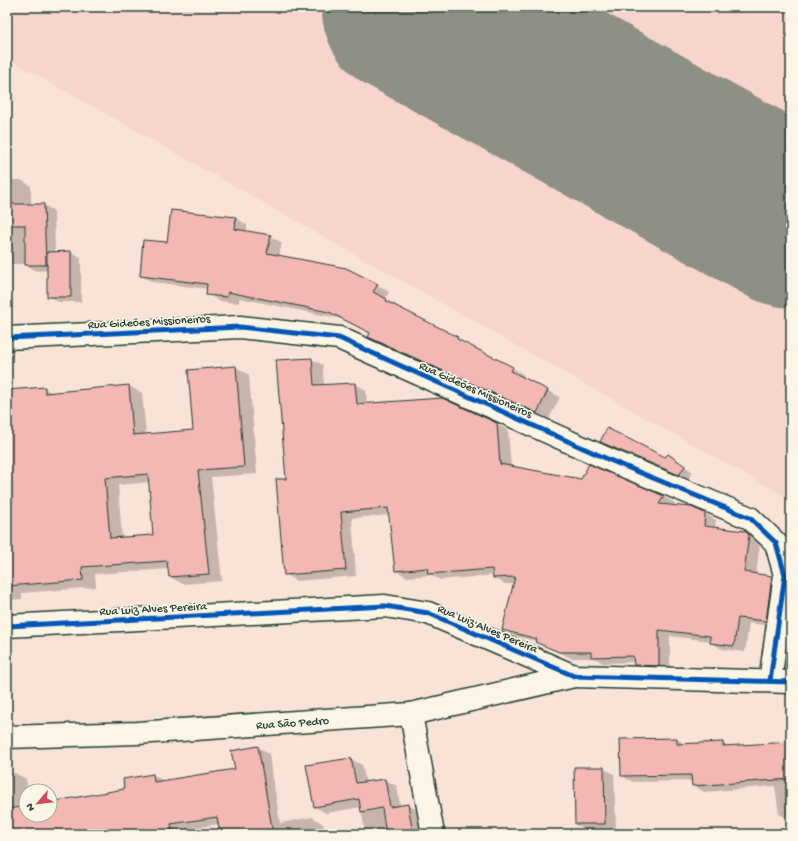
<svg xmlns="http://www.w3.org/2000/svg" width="798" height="841" font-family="'Gochi Hand',sans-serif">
<rect width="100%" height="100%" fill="#f9e2d6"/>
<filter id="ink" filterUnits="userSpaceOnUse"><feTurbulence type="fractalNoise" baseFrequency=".025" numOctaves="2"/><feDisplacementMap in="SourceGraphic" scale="8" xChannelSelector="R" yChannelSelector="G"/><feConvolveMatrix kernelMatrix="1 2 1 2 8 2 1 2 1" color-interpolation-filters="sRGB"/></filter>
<g filter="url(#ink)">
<path fill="#f7d5cc" d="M7,7H791V500L7,58Z"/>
<g fill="#0003" fill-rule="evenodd">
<path d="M7,180H21L31,186V205H44L54,211L55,253L70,252L81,258V302H59L48,296V270L36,271L26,264H7Z"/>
<path d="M236,218L247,225V232L270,236L282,243L279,256L377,285L389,292L385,299L398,306V308L513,368L524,375L523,378L560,397L549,419L381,344L369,337L371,333L342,319L239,298V303L219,301L207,294L208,289L153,282L141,276L168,244Z"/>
<path d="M311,359L323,365L324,385L355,384L366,390L367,405L497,424L508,430L511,467L582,480L589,466L664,497L675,503L673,506L705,514L716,520L715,528L745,532L760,542L756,575L772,577L783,584L777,627L749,623L745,652L722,649L711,643V641L670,636V672L646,671L635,665V662L603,663L595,658H571L536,641L514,636L503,629L514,584H505L494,578V575L440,580L431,575L407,577L395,570L390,515L352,518L356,576L296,581L285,574L287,480Z"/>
<path d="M236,367L249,375L257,474L211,477L222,581L183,584L170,577L169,569L95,574L96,587L22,593V599L7,600V376L9,391L44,388L52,393L129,386L142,393L146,435L194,431ZM150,482L154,536L122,538L118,485Z"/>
<path d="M601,442L665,459L668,455L693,472L688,479Z"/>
<path d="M676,739L686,745L722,743L729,747L791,743V820L779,814L775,786L704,792L693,785L692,781L633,782L622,776Z"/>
<path d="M258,747L269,754L280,823L312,817L323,824L325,834H221L219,824L181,830L182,834H7V774L15,773L26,779L28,791H26V815H50V803L126,790L153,775L164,781L236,770Z"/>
<path d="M351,759L362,765L366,783L385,780L397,786L400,806L408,805L420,812L423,834H365L361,807L326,813L315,807Z"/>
<path d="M603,768L614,774L616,829L586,830L576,824Z"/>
</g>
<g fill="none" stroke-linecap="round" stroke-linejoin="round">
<path stroke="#8c9085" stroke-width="179" d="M411,7L791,218"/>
</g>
<g fill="#f3b7b4" stroke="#1f3d34" fill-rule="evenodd">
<path d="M7,204H44L46,265H25V225H7Z"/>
<path d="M171,210L236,217L235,229L271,235L267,253L346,268L378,284L373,292L387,299L386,301L458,337L457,339L513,367L511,371L548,390L537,413L368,337L370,333L329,312L228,292L227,297L206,295L207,284L140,276L143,240L167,242Z"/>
<path d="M71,251V297H47V252Z"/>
<path d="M312,358L314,385L355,383L357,404L442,398L497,423L500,464L581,479L589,464L664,496L659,504L691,507L705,513L704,526L745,531L749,535L744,572L772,576L766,621L738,618L734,646L710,643V636L659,630V666L634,665L633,656L591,657V652H559L535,642L537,639L502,630L515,577L493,578L492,569L428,574L427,568L395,571L388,508L341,512L346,570L284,575L276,479H286L276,360Z"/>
<path d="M236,366L244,467L198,470L209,574L169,577L167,561L82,567L83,580L7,586V390L45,387V393L129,385L133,435L193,430L188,370ZM148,474L153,535L110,538L105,478Z"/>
<path d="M607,428L665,457L668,454L685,466L679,475L600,442Z"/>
<path d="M677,738V744L723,742V746L791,742V779L692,786L691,775L621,776L620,739Z"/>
<path d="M258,746L273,834H220L217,817L171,824L172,830L150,834H7V809L26,806V815H50V802L124,789L123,779L153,774L154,782L235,769L231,751Z"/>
<path d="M351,758L356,783L385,779L390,807L408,804L413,834H386L382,808L361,812L359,799L314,807L306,765Z"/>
<path d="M574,767H604L605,824H575Z"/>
</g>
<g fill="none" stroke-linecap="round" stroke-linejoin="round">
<defs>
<g id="minor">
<path d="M7,338L240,327L339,338L612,461L750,518L776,543L785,575L770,681"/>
<path d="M411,714L433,834"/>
<path id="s1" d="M7,737L137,733L411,714L574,676"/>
</g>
<path id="tertiary" d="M7,626L385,606L428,613L574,676L791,682"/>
</defs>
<use href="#minor" stroke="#1f3d34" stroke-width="25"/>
<use href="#tertiary" stroke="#1f3d34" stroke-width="25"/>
<use href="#minor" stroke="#fcf5e5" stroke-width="22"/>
<use href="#tertiary" stroke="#fcf5e5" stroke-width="22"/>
<defs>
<g id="cycleway">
<path d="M7,338L240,327L339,338L612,461L750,518L776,543L785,575L770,681"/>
<path d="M7,626L385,606L428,613L574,676L791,682"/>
</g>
</defs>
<use href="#cycleway" stroke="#fcf5e5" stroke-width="8"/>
<use href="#cycleway" stroke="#0057b8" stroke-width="5"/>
</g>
</g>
<g text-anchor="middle" stroke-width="3.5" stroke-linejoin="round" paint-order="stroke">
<g font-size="12" fill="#1f3d34" stroke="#fcf5e5">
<text transform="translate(149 321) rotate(-3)" y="4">Rua Gideões Missioneiros</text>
<text transform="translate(476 389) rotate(24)" y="4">Rua Gideões Missioneiros</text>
<text transform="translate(153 608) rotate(-3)" y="4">Rua Luiz Alves Pereira</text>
<text transform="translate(488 628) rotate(23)" y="4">Rua Luiz Alves Pereira</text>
<text dy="4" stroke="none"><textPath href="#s1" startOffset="286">Rua São Pedro</textPath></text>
</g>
</g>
<rect width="798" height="841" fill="none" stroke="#fcf5e5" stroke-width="24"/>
<rect x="12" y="12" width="774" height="817" fill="none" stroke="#1f3d34" stroke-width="1.5" filter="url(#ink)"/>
<g transform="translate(38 803) rotate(242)"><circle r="19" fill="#fcf5e5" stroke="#a4ab9e"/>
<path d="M0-3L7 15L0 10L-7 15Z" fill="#d1495b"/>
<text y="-6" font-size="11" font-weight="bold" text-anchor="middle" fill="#1f3d34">N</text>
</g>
</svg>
